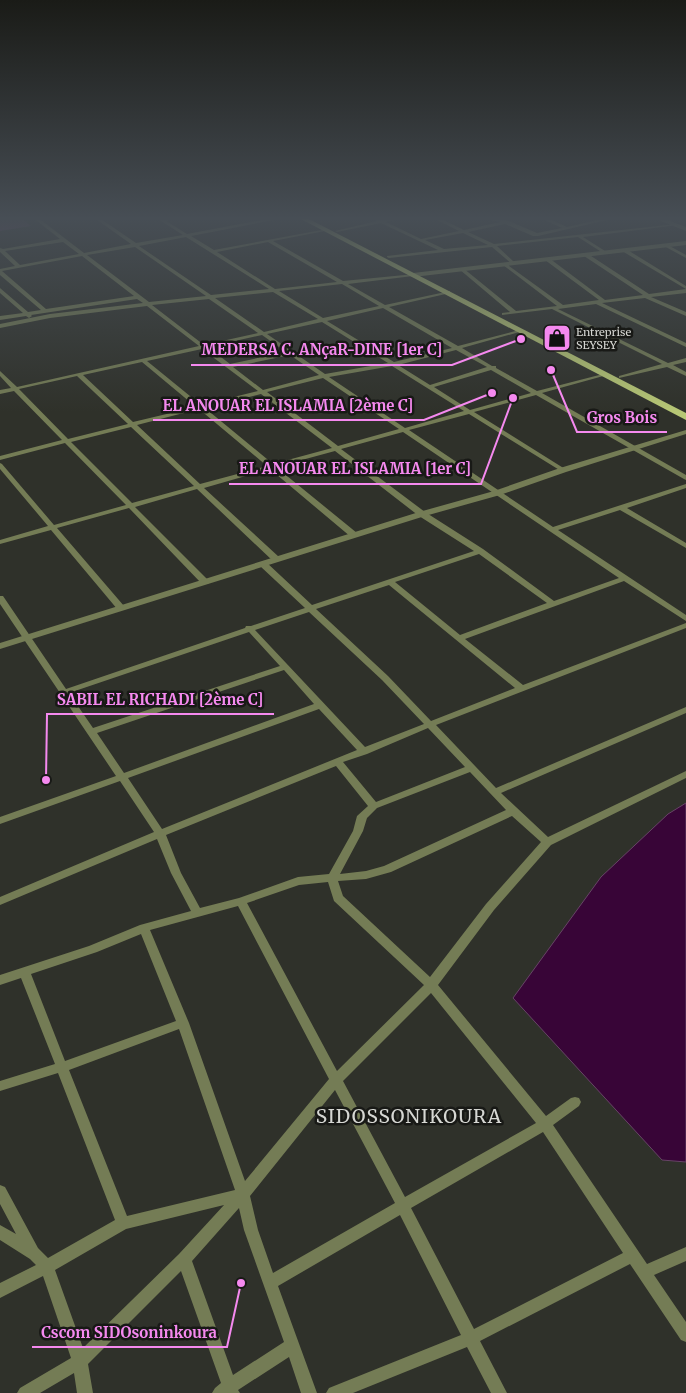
<svg xmlns="http://www.w3.org/2000/svg" width="686" height="1393" font-family="Merriweather,serif">
<rect width="100%" height="100%" fill="#2f312a"/>
<path fill="#6b3c69" d="M0,217H20L31,226L0,231Z"/>
<path fill="#380537" stroke="#674466" d="M686,803V1162L662,1160L513,998L601,877L668,814Z"/>
<g fill="none" stroke-linecap="round" stroke-linejoin="round">
<g fill="#747c55" fill-rule="evenodd">
<path d="M32,217H37L84,253L131,244L93,217H98L136,243L183,235L155,217L163,219L181,217L166,221L187,234L278,217H289L191,236L214,250L327,229L325,231L273,241L343,281L415,274V276H413L348,284L385,305L450,291V293L389,307L458,346L523,329V331L462,348L492,366H496V368L537,391L607,373V375L542,393L686,475V480L684,479L536,395L474,412L565,469V471H561L469,414L409,430L553,527L686,484V488L627,508L686,543V548L620,510L558,530L686,615V621L624,581L465,639L523,685L686,623V628L436,725L496,788L686,707V713L501,793L548,837L686,771V778L551,845L494,910L438,985L546,1116L571,1098L575,1097L579,1098L581,1102L579,1106L553,1125L647,1264L686,1247V1261L654,1275L686,1322V1342L681,1340L630,1264L480,1341L507,1393H491L467,1347L353,1393H326L329,1388L461,1335L400,1215L278,1286L317,1393H301L289,1357L238,1390L240,1393H212L215,1388L221,1383L181,1271L88,1364L93,1393H77L74,1373L40,1393H17L20,1388L71,1358L43,1276L0,1298V1283L36,1265L30,1259L0,1240V1225L16,1234L0,1204V1185L5,1187L38,1248L48,1258L115,1220L58,1073L0,1091V1081L55,1064L21,978L0,985V975L89,946L140,925L191,911L171,873L157,839L0,905V897L154,832L120,781L0,824V817L116,776L0,604V596H3L66,689L245,628L246,626H251L305,608L260,566L259,564L260,562H266L312,605L474,551L419,516L335,451L276,467L357,533V537H351L270,469L204,488L279,557L280,559L279,561H273L197,489L135,507L208,580L209,582L208,584H202L129,508L57,528L124,606L125,608L124,610H118L51,530L0,544V540L48,526L0,469V463L2,464L54,525L126,505L65,443L0,460V456L62,440L14,391L0,394V390L11,388L0,376V371L17,387L199,346L147,306L50,318L0,328V324L50,314L143,303L137,299L31,315L32,316L29,318L26,316L0,320V316L23,313L0,293V288L28,312L41,310L0,275V269L15,266L0,252V248L3,249L60,239ZM186,237L269,289L211,295L139,246ZM63,242L79,254L20,265L5,251ZM268,242L337,282L275,289L217,252ZM135,247L206,296L149,302L87,255ZM82,256L134,296L46,309L2,271ZM342,284L379,306L323,318L279,291ZM273,292L318,319L264,332L215,298ZM209,299L258,333L204,345L152,305ZM383,308L452,348L394,362L327,321ZM322,322L388,363L325,374L267,334ZM262,335L286,352L230,364L208,347ZM202,349L258,391L201,405L147,361ZM456,350L487,367L430,385L398,365ZM290,355L319,375L263,390L233,367ZM142,362L196,407L133,422L83,375ZM392,366L464,411L405,428L329,377ZM491,370L531,393L470,410L434,387ZM77,376L128,424L68,439L19,389ZM323,378L399,429L338,446L267,392ZM261,394L332,448L273,464L205,408ZM199,409L267,466L200,484L137,425ZM131,427L194,486L132,503L71,442ZM403,432L619,578L554,601L483,549L425,512L341,449ZM479,554L547,603L460,635L395,582ZM389,585L515,688L431,721L388,676L316,609ZM309,612L382,680L424,724L365,747L255,630ZM249,632L280,666L93,728L69,693ZM284,670L314,704L124,773L97,733ZM319,709L357,750L162,829L128,778ZM428,728L465,767L376,802L343,762L367,754ZM336,766L368,806L357,816L353,831L329,874L298,877L239,898L200,908L181,873L166,835ZM470,772L506,810L384,866L366,871L340,874L363,831L367,818L377,808ZM512,816L541,842L486,904L430,977L343,896L338,881L366,879L391,872ZM328,882L334,901L424,985L337,1071L247,903L299,885ZM238,906L329,1079L245,1181L189,1023L150,930ZM141,934L176,1021L65,1061L31,974L97,952ZM431,993L536,1123L405,1197L343,1081ZM179,1029L235,1190L127,1216L69,1070ZM335,1090L395,1203L273,1273L258,1230L250,1196ZM543,1132L623,1253L474,1329L411,1208ZM224,1205L179,1254L83,1348L55,1270L126,1229ZM239,1208L244,1230L284,1342L233,1375L192,1261Z"/>
<path d="M370,217C375,217 378,220 382,220C388,220 397,217 404,217L386,222L421,239L459,231L431,217H437L464,230L500,222L477,217H490L509,221L537,233L562,228L538,217H545L567,227L611,217H620L538,236H533L505,224L468,232L494,244L676,224L678,225L583,237L605,251V253H603L578,237L497,246L514,262V263L512,264L492,247L389,258L387,257V256L438,250L381,223L337,232L335,231L377,221ZM463,233L488,245L444,249L425,240Z"/>
<path d="M675,217H684L664,222L662,221Z"/>
<path d="M666,244L686,255V258L664,246V244Z"/>
<path d="M622,249H626L686,286V293L651,297L686,312V316L645,298L602,303L686,343V347L596,304L558,309L668,363L686,358V362L673,365L686,372V376L667,367L619,378V376L662,364L552,309L502,315V313L510,312L459,269L463,268L516,311L557,306L503,265V263H505L563,305L599,300L545,260V258H549L605,300L643,295L584,256V254H588L649,294L686,289L622,251Z"/>
</g>
<g fill="#747c55" fill-rule="evenodd">
<path d="M651,217H659L686,227V231Z"/>
<path d="M686,241V245L413,277L410,275L413,273Z"/>
<path d="M686,430V434L566,472L500,495L425,516L0,649V643L419,512L494,491L560,468Z"/>
</g>
<path fill="#b7c775" fill-rule="evenodd" d="M297,217H305L686,413V420Z"/>
</g>
<linearGradient id="sky" x2="0" y2="1"><stop stop-color="#1a1b17"/><stop offset="0.53" stop-color="#474e55"/><stop offset="1" stop-color="#474e55" stop-opacity="0"/></linearGradient>
<rect width="686" height="412" fill="url(#sky)"/>
<defs>
<symbol id="shop-square" viewBox="-11 -11 22 22"><rect x="-9" y="-9" width="18" height="18" rx="4" fill="#f589ef" stroke="#181916"/><path d="M-5-2.5h2.3a2.7 3.5 0 0 1 5.4 0H5L5.5 6h-11ZM-1.5-2.5h3a1.5 2.3 0 0 0-3 0Z" fill="#111"/></symbol>
</defs>
<g fill-rule="evenodd">
<use href="#shop-square" x="541" y="322" width="32" height="32"/>
</g>
<g text-anchor="middle" stroke-width="5" stroke-linejoin="round" paint-order="stroke">
<g font-size="11" fill="#d6d7d3" stroke="#181916" text-anchor="start">
<text x="576" y="336">Entreprise<tspan x="576" dy="13">SEYSEY</tspan></text>
</g>
<g font-size="19" letter-spacing="1" fill="#d6d7d3" stroke="#181916">
<text x="409" y="1123">SIDOSSONIKOURA</text>
</g>
</g>
<path fill="none" stroke="#f589ef" stroke-width="2" d="M521 339L452 365H191M492 393L424 420H153M551 370L577 432H667M513 398L481 484H229M46 780L47 714H274M241 1283L227 1347H32"/>
<g fill="#f589ef" stroke="#181916" stroke-width="2">
<circle cx="521" cy="339" r="5"/>
<circle cx="492" cy="393" r="5"/>
<circle cx="551" cy="370" r="5"/>
<circle cx="513" cy="398" r="5"/>
<circle cx="46" cy="780" r="5"/>
<circle cx="241" cy="1283" r="5"/>
</g>
<g font-size="15" text-anchor="middle" font-weight="bold" fill="#f589ef" stroke="#181916" stroke-width="5" stroke-linejoin="round" paint-order="stroke">
<text x="322" y="355">MEDERSA C. ANçaR-DINE [1er C]</text>
<text x="288" y="411">EL ANOUAR EL ISLAMIA [2ème C]</text>
<text x="622" y="423">Gros Bois</text>
<text x="355" y="474">EL ANOUAR EL ISLAMIA [1er C]</text>
<text x="160" y="705">SABIL EL RICHADI [2ème C]</text>
<text x="129" y="1338">Cscom SIDOsoninkoura</text>
</g>
</svg>
